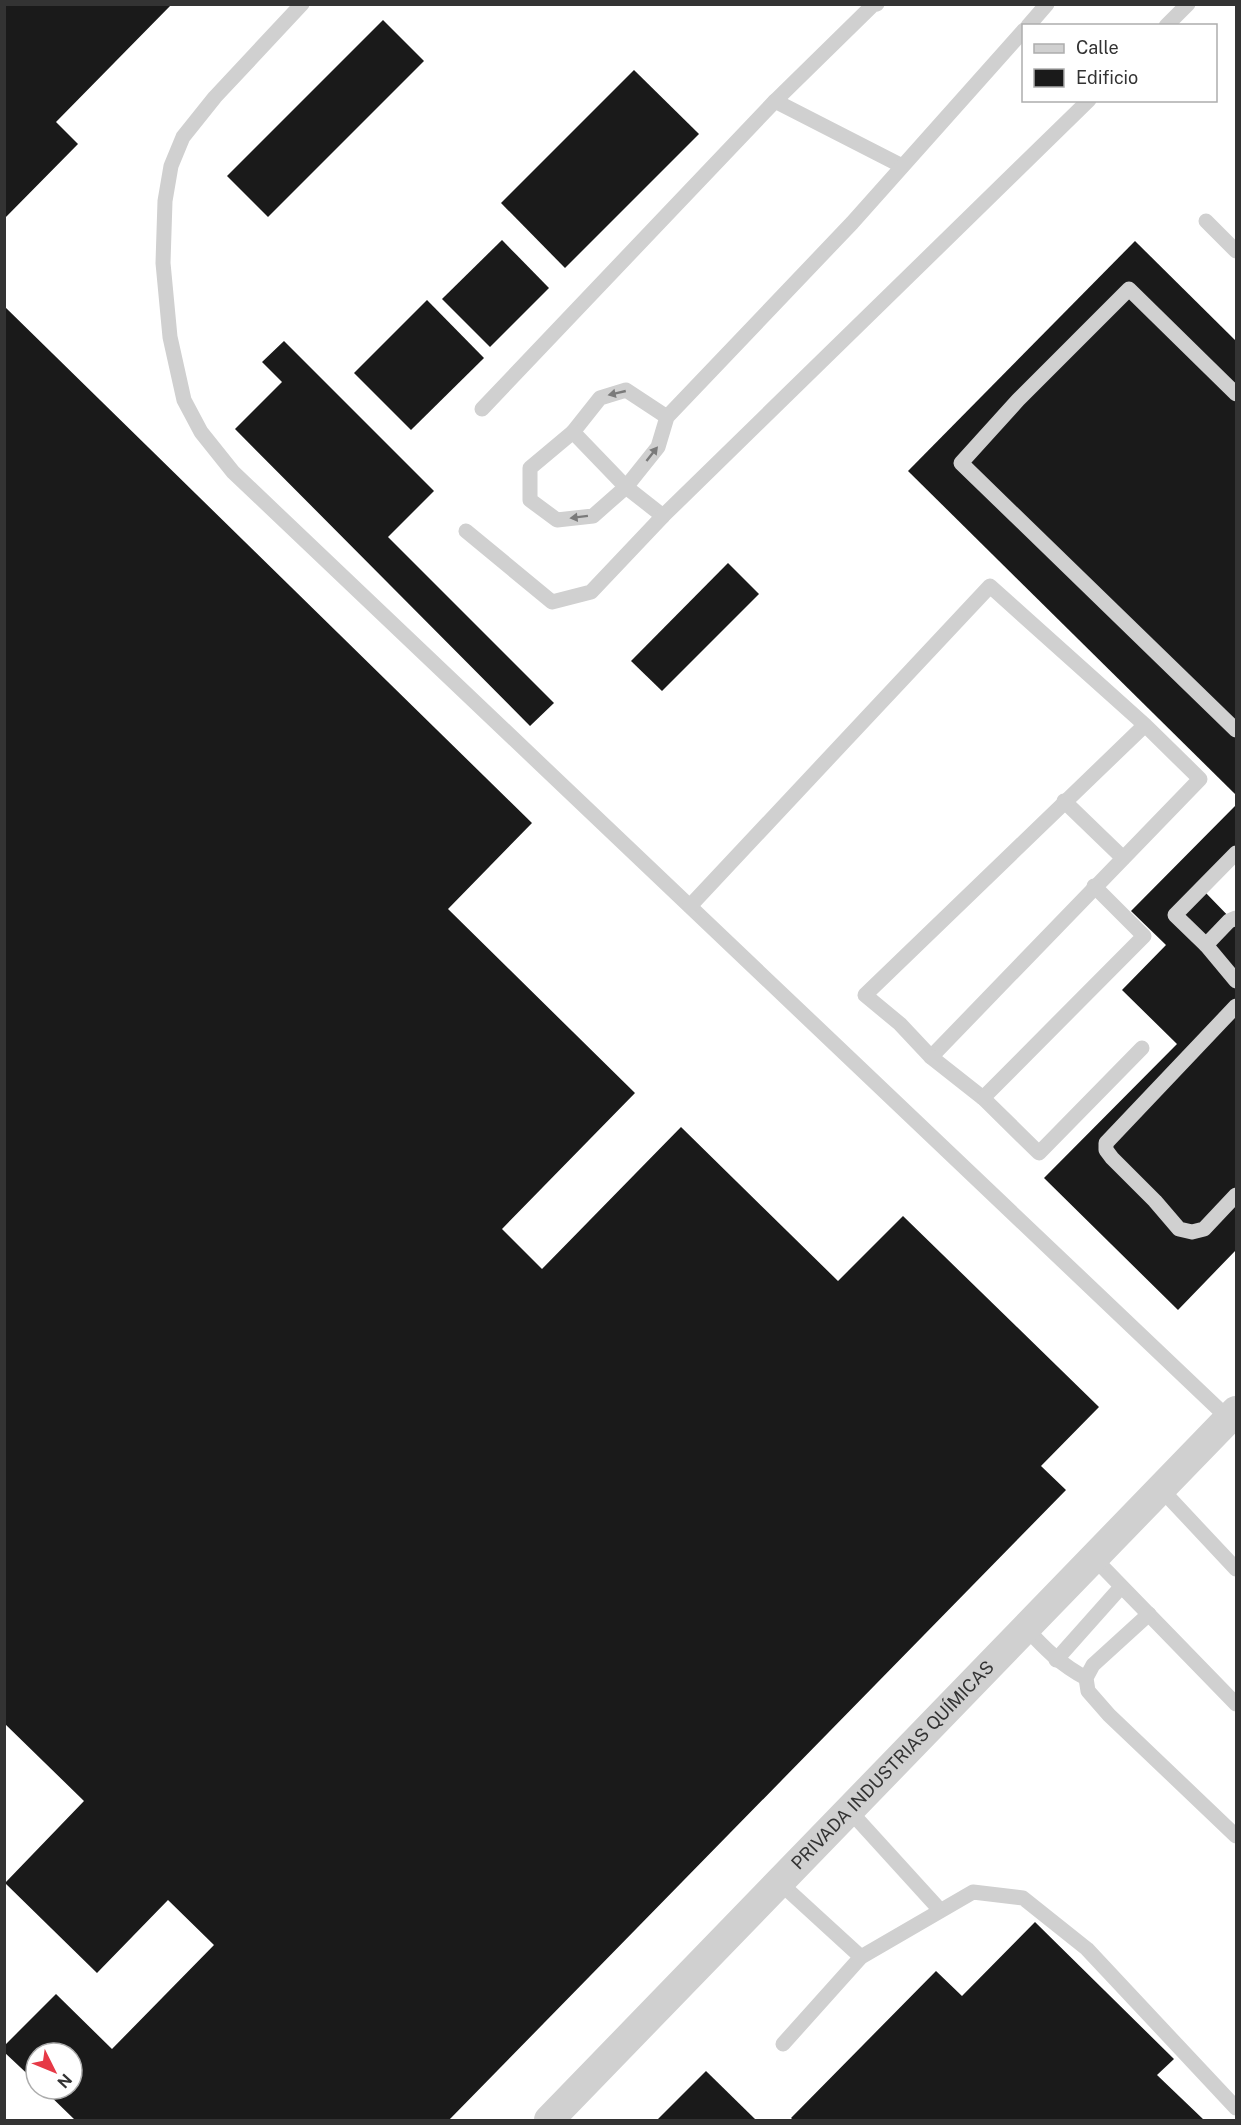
<svg xmlns="http://www.w3.org/2000/svg" width="1241" height="2125" font-family="'Public Sans',sans-serif">
<rect width="100%" height="100%" fill="#fff"/>
<g fill="#1a1a1a">
<path d="M4,4H172L56,122L78,144L4,219Z"/>
<path d="M383,20L424,61L268,217L227,176Z"/>
<path d="M634,70L699,134L565,268L501,203Z"/>
<path d="M502,240L549,288L490,347L442,299Z"/>
<path d="M1135,241L1236,341V795L908,471Z"/>
<path d="M427,300L484,358L411,430L354,373Z"/>
<path d="M4,306L532,823L448,909L635,1093L502,1229L542,1269L681,1127L838,1281L903,1216L1099,1407L1041,1466L1066,1490L449,2120H75L43,2089H72V2053H36V2082L4,2052V2046L56,1994L112,2049L214,1945L168,1900L97,1973L5,1883L84,1801L4,1723Z"/>
<path d="M284,341L434,491L388,537L554,703L530,726L235,429L282,382L262,362Z"/>
<path d="M728,563L759,594L662,691L631,661Z"/>
<path d="M1236,805V858L1204,891L1236,924V1250L1178,1310L1044,1178L1177,1044L1122,990L1166,945L1131,911Z"/>
<path d="M1035,1922L1174,2059L1157,2075L1204,2120H793L791,2118L936,1971L962,1996Z"/>
<path d="M706,2071L756,2120H657Z"/>
</g>
<g fill="none" stroke-linecap="round" stroke-linejoin="round">
<g stroke="#d0d0d0" stroke-width="15">
<path d="M302,4L215,97L183,137L171,166L165,201L163,263L170,337L184,400L201,432L233,472L1229,1419"/>
<path d="M1028,26L1047,4"/>
<path d="M1166,26L1188,4"/>
<path d="M775,101L902,166"/>
<path d="M1206,221L1236,251"/>
<path d="M1236,394L1129,289L1018,400L961,463L1236,730"/>
<path d="M482,409L775,101L873,5L877,4"/>
<path d="M667,417L626,390L600,398L573,432L530,468V500L557,520L593,516L626,487L658,447L667,417L852,223L1024,30"/>
<path d="M573,432L626,487L663,516"/>
<path d="M466,531L552,602L591,592L663,516L1089,100"/>
<path d="M1064,801L1123,858"/>
<path d="M690,906L990,586L1145,725L1200,779L931,1057L900,1024L865,995L1145,725"/>
<path d="M1236,918L1229,921L1206,945L1236,981"/>
<path d="M1206,945L1175,915L1236,853"/>
<path d="M1236,1006L1106,1143V1150L1112,1158L1155,1201L1179,1229L1192,1232L1204,1229L1236,1195"/>
<path d="M931,1057L983,1098L1039,1153L1142,1048"/>
<path d="M983,1098L1144,936L1094,886"/>
<path d="M1161,1489L1236,1569"/>
<path d="M1094,1558L1236,1704"/>
<path d="M1149,1614L1093,1665L1086,1678L1088,1691L1109,1715L1236,1836"/>
<path d="M1025,1627C1044,1648 1061,1665 1086,1678"/>
<path d="M1056,1660L1121,1587"/>
<path d="M849,1810L940,1910"/>
<path d="M779,1882L861,1957"/>
<path d="M783,2044L861,1957L973,1892L1023,1898L1087,1949L1236,2108"/>
</g>
<path stroke="#d0d0d0" stroke-width="30" id="s1" d="M549,2120L1236,1411"/>
</g>
<defs><path id="oneway-solid" d="M-6-.8H1V-3.2L6.5 0L1 3.2V.8H-6Z" transform="scale(1.5)"/></defs>
<g fill="#7a7a7a">
<use href="#oneway-solid" transform="translate(617 393) rotate(167)"/>
<use href="#oneway-solid" transform="translate(652 454) rotate(-52)"/>
<use href="#oneway-solid" transform="translate(579 517) rotate(173)"/>
</g>
<g text-anchor="middle" stroke-width="6" stroke-linejoin="round" paint-order="stroke">
<g font-size="18" fill="#333" stroke="#fff">
<text dy="6" stroke="none"><textPath href="#s1" startOffset="494">PRIVADA INDUSTRIAS QUÍMICAS</textPath></text>
</g>
</g>
<rect width="1241" height="2125" fill="none" stroke="#333333" stroke-width="12"/>
<rect x="1022" y="24" width="195" height="78" fill="#ffffff" stroke="#adadad" stroke-width="1.5"/>
<rect x="1034" y="44" width="30" height="9" fill="#d0d0d0" stroke="#adadad" stroke-width="1.5"/>
<text x="1076" y="54" font-size="18" fill="#333333">Calle</text>
<rect x="1034" y="69" width="30" height="18" fill="#1a1a1a" stroke="#adadad" stroke-width="1.5"/>
<text x="1076" y="84" font-size="18" fill="#333333">Edificio</text>
<g transform="translate(54 2071) rotate(133)"><circle r="28" fill="#ffffff" stroke="#adadad" stroke-width="1.5"/>
<path d="M0-4.5L10 22L0 15L-10 22Z" fill="#e63946"/>
<text y="-9" font-size="16" font-weight="bold" text-anchor="middle" fill="#333333">N</text>
</g>
</svg>
